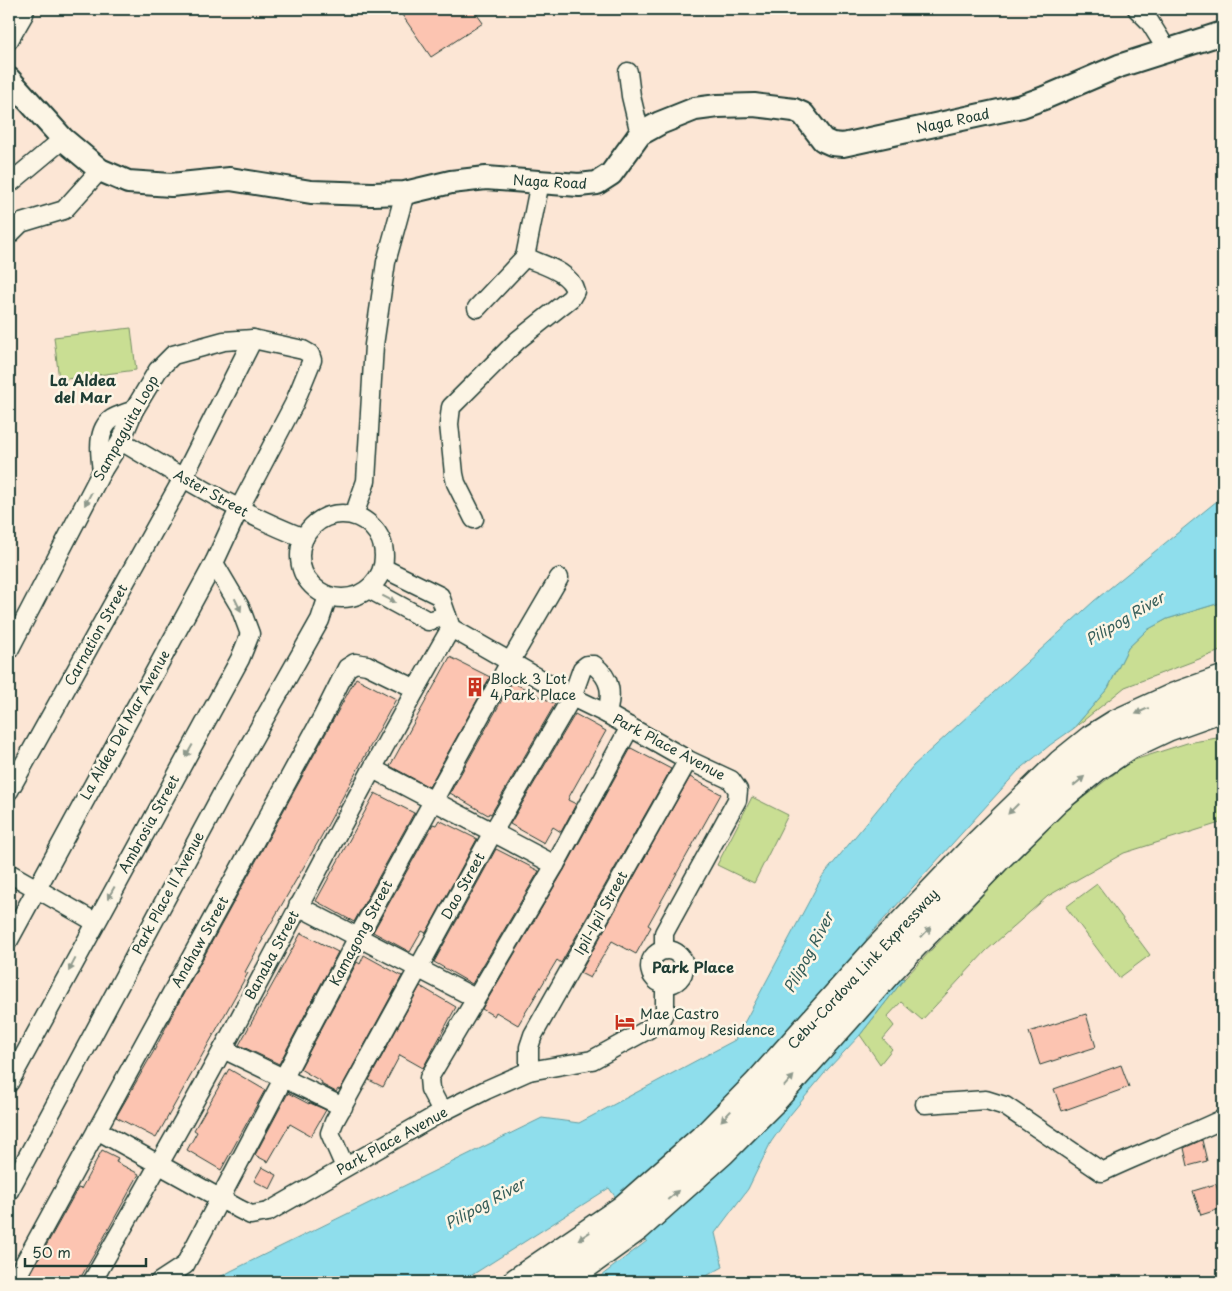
<svg xmlns="http://www.w3.org/2000/svg" width="1232" height="1291" font-family="'Playpen Sans',sans-serif">
<rect width="100%" height="100%" fill="#fce6d5"/>
<filter id="ink" filterUnits="userSpaceOnUse"><feTurbulence type="fractalNoise" baseFrequency=".02" numOctaves="2"/><feDisplacementMap in="SourceGraphic" scale="10" xChannelSelector="R" yChannelSelector="G"/><feConvolveMatrix kernelMatrix="1 2 1 2 8 2 1 2 1" color-interpolation-filters="sRGB"/></filter>
<g filter="url(#ink)">
<g fill="#c9de93" stroke="#748e64">
<path d="M131,328L136,370L59,380L54,337Z"/>
<path d="M1223,602V650L1125,687L1073,729L1108,688L1128,648L1147,630L1167,619Z"/>
<path d="M1223,737V822L1124,853L1048,896L986,951L922,1020L901,1002L887,1017L894,1026L883,1039L892,1049L880,1064L860,1035L904,979L1050,823L1131,761L1187,743Z"/>
<path d="M752,797L788,815L754,883L717,865Z"/>
<path d="M1097,884L1150,955L1119,978L1066,907Z"/>
</g>
<path fill="#8fdeec" stroke="#629ea2" d="M1223,496V602L1167,619L1147,630L1128,648L1108,688L1073,729L1050,745L1018,771L866,939L904,979L860,1035L828,1069L790,1115L771,1142L748,1189L715,1233L723,1267L695,1282H593L647,1241L609,1188L461,1282H211L231,1271L542,1118L579,1123L735,1040L822,877L913,766L1094,601Z"/>
<g fill="#fcc4b1" stroke="#1f3d34">
<path d="M398,9H473L483,23L431,57Z"/>
<path d="M450,657L490,677L429,787L390,766Z"/>
<path d="M356,678L396,699L321,837L262,939H263L245,972L248,973L156,1138L116,1117L155,1049L173,1013Z"/>
<path d="M512,682L555,704L491,814L489,813L488,815L450,793Z"/>
<path d="M575,714L606,731L569,797L568,800L576,804L561,832L553,827L544,843L510,824Z"/>
<path d="M631,748L671,769L561,963L557,960L518,1025L496,1012L494,1016L482,1009L564,870Z"/>
<path d="M690,777L721,794L648,925L651,927L636,954L612,941L590,978L580,973Z"/>
<path d="M375,793L414,813L354,922L316,901Z"/>
<path d="M439,820L477,839L426,933L422,931L410,952L373,932L433,824L436,825Z"/>
<path d="M496,849L539,871L472,984L434,962Z"/>
<path d="M301,933L338,952L279,1064L239,1045Z"/>
<path d="M364,955L402,976L340,1090L338,1089L336,1092L321,1084L322,1082L300,1069L357,962L360,964Z"/>
<path d="M420,986L456,1007L423,1068L400,1055L383,1087L369,1080Z"/>
<path d="M1086,1014L1096,1047L1040,1065L1029,1032Z"/>
<path d="M1121,1065L1129,1087L1062,1111L1054,1089Z"/>
<path d="M229,1069L265,1090L221,1170L187,1150L197,1132L194,1130Z"/>
<path d="M288,1093L309,1104L310,1103L326,1110L311,1136L290,1124L268,1162L255,1155Z"/>
<path d="M1202,1140L1207,1161L1188,1166L1184,1148Z"/>
<path d="M102,1150L118,1158L116,1162L139,1174L103,1239L78,1282H26L78,1188L81,1189Z"/>
<path d="M262,1167L277,1175L270,1189L254,1181Z"/>
<path d="M1216,1184L1223,1208L1201,1215L1193,1191Z"/>
</g>
<g fill="none" stroke-linecap="round" stroke-linejoin="round">
<defs>
<g id="minor">
<path d="M1137,9L1149,21L1167,50"/>
<path d="M9,40L24,14L25,9"/>
<path d="M628,72L631,96L640,134"/>
<path d="M9,184L63,139"/>
<path d="M9,235L21,223L64,210L100,170"/>
<path d="M477,308L525,257L540,182"/>
<path d="M121,441C180,476 239,513 304,538"/>
<path d="M102,471C100,455 96,430 112,419C118,415 127,413 134,410"/>
<circle cx="342" cy="556" r="42"/>
<path d="M354,515L366,481L374,345L386,262L405,193"/>
<path d="M474,519L456,483L454,474L449,424L451,407L518,340L571,298L575,291C570,271 542,265 525,257"/>
<path d="M383,568L440,596L451,628L572,697L607,714L688,760L731,780L738,790L737,800L664,933V950"/>
<path d="M369,589L428,621L447,616"/>
<path d="M9,650L102,471L121,441L134,410L158,370L173,355L224,341L253,339L303,350L310,354L312,360L294,404L239,509L214,563L9,940"/>
<path d="M373,769L555,865"/>
<path d="M9,791L183,478L253,339"/>
<path d="M9,873L95,922"/>
<path d="M298,906L475,998"/>
<circle cx="667" cy="967" r="17"/>
<path d="M223,1049L343,1107"/>
<path d="M529,1071V1047L533,1035L688,760"/>
<path d="M9,1083L240,659L250,634L240,607L214,563"/>
<path d="M925,1104L986,1100L1005,1106L1102,1172C1142,1153 1183,1138 1223,1119"/>
<path d="M442,1112L430,1089L429,1078L555,865L630,727"/>
<path d="M97,1130L239,1209L251,1215L268,1212L442,1112L486,1090L529,1071L592,1060L647,1030L660,1021L665,1011V983"/>
<path d="M345,1167L330,1133L334,1122L493,832L572,697L582,669L587,665H594C612,680 612,693 607,714"/>
<path d="M9,1191L223,792L320,620L328,596"/>
<path d="M14,1282L323,716L347,668L355,663L367,665L416,689"/>
<path d="M92,1282C136,1204 181,1127 223,1049C299,908 371,766 451,628"/>
<path d="M159,1282L185,1265L358,937L510,662L559,578"/>
</g>
<path id="tertiary" d="M9,79L63,139L100,170L128,182L171,185L230,179L311,192L372,194L405,193L451,182L486,178L579,185L597,183L611,174L640,134L660,123L695,109L718,106L754,105L794,110L803,114L823,140L832,144L843,145L1022,106L1044,98L1119,66L1223,33"/>
<g id="motorway">
<path d="M517,1282L624,1209L708,1135L758,1084L877,951L981,842L1061,764L1092,739L1116,724L1175,697L1223,680"/>
<path d="M561,1282L637,1227L721,1152L772,1101L892,967L997,858L1056,800L1096,767L1129,745L1167,727L1223,707"/>
</g>
</defs>
<use href="#minor" stroke="#1f3d34" stroke-width="21"/>
<use href="#tertiary" stroke="#1f3d34" stroke-width="26"/>
<use href="#motorway" stroke="#1f3d34" stroke-width="31"/>
<use href="#minor" stroke="#fcf5e5" stroke-width="18"/>
<use href="#tertiary" stroke="#fcf5e5" stroke-width="22"/>
<use href="#motorway" stroke="#fcf5e5" stroke-width="28"/>
</g>
<defs><path id="oneway-solid" d="M-6-.8H1V-3.2L6.5 0L1 3.2V.8H-6Z" transform="scale(1.25)"/></defs>
<g fill="#8e998c">
<use href="#oneway-solid" transform="translate(88 499) rotate(118)"/>
<use href="#oneway-solid" transform="translate(389 599) rotate(27)"/>
<use href="#oneway-solid" transform="translate(238 605) rotate(64)"/>
<use href="#oneway-solid" transform="translate(1142 711) rotate(155)"/>
<use href="#oneway-solid" transform="translate(189 751) rotate(119)"/>
<use href="#oneway-solid" transform="translate(1079 781) rotate(-40)"/>
<use href="#oneway-solid" transform="translate(1013 809) rotate(135)"/>
<use href="#oneway-solid" transform="translate(111 893) rotate(119)"/>
<use href="#oneway-solid" transform="translate(926 932) rotate(-46)"/>
<use href="#oneway-solid" transform="translate(72 965) rotate(118)"/>
<use href="#oneway-solid" transform="translate(789 1081) rotate(-48)"/>
<use href="#oneway-solid" transform="translate(726 1116) rotate(134)"/>
<use href="#oneway-solid" transform="translate(673 1195) rotate(-41)"/>
<use href="#oneway-solid" transform="translate(584 1236) rotate(146)"/>
</g>
</g>
<defs>
<symbol id="building-bare" viewBox="-9 -9 18 18"><path d="M-4-6H4V6H1V3H-1V6H-4ZM-2.5-4.3h1.7v1.8h-1.7ZM.8-4.3h1.7v1.8H.8ZM-2.5-1h1.7V.8h-1.7ZM.8-1h1.7V.8H.8Z" fill="#c8321e" stroke="#fcf5e5" stroke-width="2.5" paint-order="stroke"/></symbol>
<symbol id="hotel-bare" viewBox="-9 -9 18 18"><path d="M-6-4.5h1.5V1H6V5H4.5V3h-9V5H-6ZM-4 0a1.8 1.8 0 1 1 3.6 0ZM.5 0V-2.5h3Q6-2.5 6 0Z" fill="#c8321e" stroke="#fcf5e5" stroke-width="2.5" paint-order="stroke"/></symbol>
</defs>
<g fill-rule="evenodd">
<use href="#building-bare" x="461" y="673" width="28" height="28"/>
<use href="#hotel-bare" x="611" y="1008" width="28" height="28"/>
</g>
<g text-anchor="middle" stroke-width="5" stroke-linejoin="round" paint-order="stroke">
<g font-size="14" fill="#1f3d34" stroke="#fcf5e5">
<text transform="translate(953 121) rotate(-12)" y="5">Naga Road</text>
<text transform="translate(550 182) rotate(3)" y="5">Naga Road</text>
<text transform="translate(126 428) rotate(-61)" y="5">Sampaguita Loop</text>
<text transform="translate(211 493) rotate(29)" y="5">Aster Street</text>
<text transform="translate(96 635) rotate(-61)" y="5">Carnation Street</text>
<text transform="translate(125 725) rotate(-61)" y="5">La Aldea Del Mar Avenue</text>
<text transform="translate(669 747) rotate(28)" y="5">Park Place Avenue</text>
<text transform="translate(149 824) rotate(-61)" y="5">Ambrosia Street</text>
<text transform="translate(463 886) rotate(-61)" y="5">Dao Street</text>
<text transform="translate(168 893) rotate(-62)" y="5">Park Place II Avenue</text>
<text transform="translate(601 913) rotate(-61)" y="5">Ipil-Ipil Street</text>
<text transform="translate(361 933) rotate(-62)" y="5">Kamagong Street</text>
<text transform="translate(200 942) rotate(-61)" y="5">Anahaw Street</text>
<text transform="translate(272 955) rotate(-62)" y="5">Banaba Street</text>
<text transform="translate(863 969) rotate(-47)" y="5">Cebu-Cordova Link Expressway</text>
<text transform="translate(392 1141) rotate(-29)" y="5">Park Place Avenue</text>
</g>
<g font-size="14" fill="#1f3d34" stroke="#fcf5e5" text-anchor="start">
<text x="490" y="684">Block 3 Lot<tspan x="490" dy="16">4 Park Place</tspan></text>
<text x="640" y="1019">Mae Castro<tspan x="640" dy="16">Jumamoy Residence</tspan></text>
</g>
<g font-size="15" font-weight="bold" fill="#1f3d34" stroke="#fcf5e5">
<text x="83" y="386">La Aldea<tspan x="83" dy="17">del Mar</tspan></text>
<text x="693" y="973">Park Place</text>
</g>
<g font-size="15" font-style="italic" fill="#355d59" stroke="#fcf5e5">
<text transform="translate(1125 619) rotate(-31)" y="5">Pilipog River</text>
<text transform="translate(809 953) rotate(-62)" y="5">Pilipog River</text>
<text transform="translate(485 1204) rotate(-29)" y="5">Pilipog River</text>
</g>
</g>
<rect width="1232" height="1291" fill="none" stroke="#fcf5e5" stroke-width="30"/>
<rect x="15" y="15" width="1202" height="1261" fill="none" stroke="#1f3d34" stroke-width="2" filter="url(#ink)"/>
<path d="M25 1258v8h121v-8" fill="none" stroke="#1f3d34" stroke-width="2.5"/>
<text x="32" y="1258" font-size="15" fill="#1f3d34" stroke="#fcf5e5" stroke-width="4" paint-order="stroke">50 m</text>
</svg>
